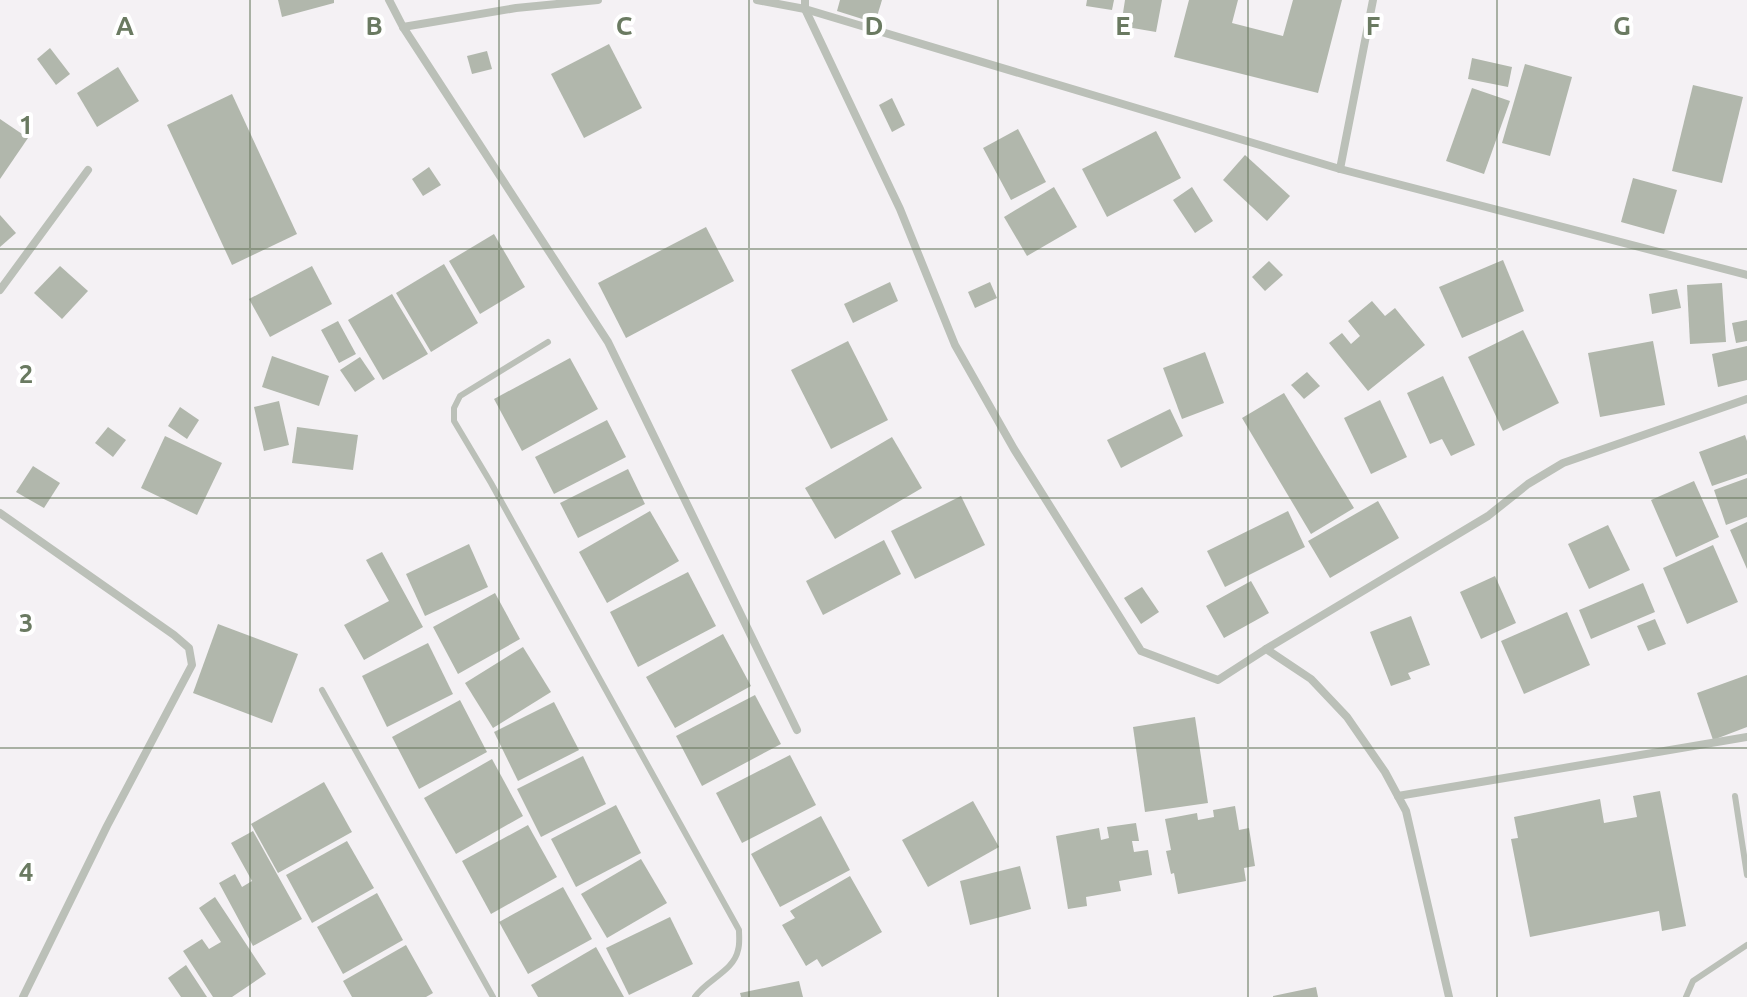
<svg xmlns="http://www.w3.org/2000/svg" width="1747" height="997" font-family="Ubuntu,sans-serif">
<rect width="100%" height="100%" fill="#f4f1f4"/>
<g fill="#b1b7ac">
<path d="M278,0H334V3L282,17Z"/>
<path d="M840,0H882L875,23L837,11Z"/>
<path d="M1087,0H1114L1112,10L1086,6Z"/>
<path d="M1125,0H1162L1156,32L1121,26Z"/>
<path d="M1189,0H1238L1232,23L1283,36L1293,0H1342L1318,93L1174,57Z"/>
<path d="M609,44L642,108L584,138L551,74Z"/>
<path d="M50,48L70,74L56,85L37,59Z"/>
<path d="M487,51L492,69L472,74L467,56Z"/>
<path d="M1472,58L1512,67L1508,87L1468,79Z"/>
<path d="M1525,64L1572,77L1550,156L1502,143Z"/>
<path d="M118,67L139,101L97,127L77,93Z"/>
<path d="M1693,85L1743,97L1722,183L1672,171Z"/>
<path d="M1472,88L1510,101L1484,174L1446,161Z"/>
<path d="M232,94L297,234L232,265L167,125Z"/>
<path d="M892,98L905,125L892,132L879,105Z"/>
<path d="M0,119L28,138L0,179Z"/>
<path d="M1018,129L1046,182L1011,200L983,148Z"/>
<path d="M1156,131L1181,178L1107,217L1082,169Z"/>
<path d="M1245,155L1290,196L1267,221L1223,180Z"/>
<path d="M429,167L441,185L423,196L412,179Z"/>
<path d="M1633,178L1677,190L1664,234L1621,222Z"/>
<path d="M1054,187L1077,227L1027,256L1004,217Z"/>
<path d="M1192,187L1213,221L1195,233L1173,200Z"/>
<path d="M0,215L16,233L0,247Z"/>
<path d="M706,227L734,281L626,338L598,283Z"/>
<path d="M494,234L525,287L480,314L449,261Z"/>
<path d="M1503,260L1524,311L1462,338L1439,287Z"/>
<path d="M1269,261L1283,275L1265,291L1252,277Z"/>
<path d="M444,264L478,323L431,352L396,293Z"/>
<path d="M60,266L88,291L62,319L34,293Z"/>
<path d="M312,266L332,304L270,337L249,299Z"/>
<path d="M890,282L898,301L853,323L844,304Z"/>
<path d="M990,282L997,298L975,308L968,292Z"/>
<path d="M1722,283L1726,342L1690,344L1687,285Z"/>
<path d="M1677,289L1681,308L1652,314L1649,294Z"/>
<path d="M392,294L428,354L383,380L348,320Z"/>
<path d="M1372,301L1385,316L1395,308L1425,345L1368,391L1329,343L1342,333L1351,344L1360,336L1348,321Z"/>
<path d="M1747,320V341L1736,343L1732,323Z"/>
<path d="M338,321L356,354L339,363L321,330Z"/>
<path d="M1523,330L1559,403L1503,431L1468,357Z"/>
<path d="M848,341L888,420L831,449L791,370Z"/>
<path d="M1653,341L1665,405L1600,417L1588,353Z"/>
<path d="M1747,346V380L1718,387L1712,354Z"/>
<path d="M1205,352L1224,403L1182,419L1163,368Z"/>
<path d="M272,356L329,376L319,406L262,387Z"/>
<path d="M360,357L375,379L355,392L340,370Z"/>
<path d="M570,358L598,409L522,451L494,399Z"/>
<path d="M1307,372L1320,386L1304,399L1291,385Z"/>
<path d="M1443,376L1475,445L1451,456L1442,439L1430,444L1407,393Z"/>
<path d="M1284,393L1354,508L1311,534L1242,418Z"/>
<path d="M1380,400L1407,457L1371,474L1344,418Z"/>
<path d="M279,401L289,445L264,451L254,407Z"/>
<path d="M180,407L199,420L187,439L168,426Z"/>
<path d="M1170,409L1183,436L1121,468L1107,440Z"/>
<path d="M607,420L626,457L554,494L535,457Z"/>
<path d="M108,427L126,440L113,457L95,443Z"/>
<path d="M297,427L358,435L353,470L292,463Z"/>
<path d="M1745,435L1747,441V474L1712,486L1699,452Z"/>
<path d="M165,436L222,463L197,515L141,488Z"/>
<path d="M892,437L922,488L835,539L805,488Z"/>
<path d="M33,466L60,483L44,508L16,492Z"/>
<path d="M628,469L645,504L578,538L560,503Z"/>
<path d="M1747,478V517L1726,525L1714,490Z"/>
<path d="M1694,481L1719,537L1676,557L1651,500Z"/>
<path d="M961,496L985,545L915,579L891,531Z"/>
<path d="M1378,501L1399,538L1330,578L1308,541Z"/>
<path d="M650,511L679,561L607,603L579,552Z"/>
<path d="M1288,511L1305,547L1225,587L1207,551Z"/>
<path d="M1747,522V569L1730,530Z"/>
<path d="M1608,525L1630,570L1589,589L1568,544Z"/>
<path d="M884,540L901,574L823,615L806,581Z"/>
<path d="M469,544L488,587L425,616L406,574Z"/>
<path d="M1713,545L1738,602L1687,624L1663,568Z"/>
<path d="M382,552L423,627L364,660L344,625L389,601L366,560Z"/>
<path d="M688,572L716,626L638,667L610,612Z"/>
<path d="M1495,576L1516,623L1481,639L1460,592Z"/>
<path d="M1251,581L1269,613L1224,638L1206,606Z"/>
<path d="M1643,583L1655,612L1591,639L1579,610Z"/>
<path d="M1142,587L1159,612L1141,624L1124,598Z"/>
<path d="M495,593L520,639L458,674L433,627Z"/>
<path d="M1567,612L1590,665L1524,694L1501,641Z"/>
<path d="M1411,616L1430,665L1408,673L1411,679L1391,686L1370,632Z"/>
<path d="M1655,619L1666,644L1648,651L1637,626Z"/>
<path d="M218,624L298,654L272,723L193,693Z"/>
<path d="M723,634L751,686L675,728L646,677Z"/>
<path d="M428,643L453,694L387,727L362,676Z"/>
<path d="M523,647L551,692L493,728L465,683Z"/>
<path d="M1747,675V727L1713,740L1697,693Z"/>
<path d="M755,695L781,744L702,786L676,736Z"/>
<path d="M460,700L487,752L419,789L392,737Z"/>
<path d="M554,702L579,750L518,781L494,732Z"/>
<path d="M1195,717L1208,803L1145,812L1133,727Z"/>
<path d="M790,755L816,805L742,843L716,793Z"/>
<path d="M583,756L606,804L541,837L517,789Z"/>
<path d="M492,759L523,816L456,854L424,798Z"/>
<path d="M324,782L352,832L278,873L251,824Z"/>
<path d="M1660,791L1686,926L1662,931L1659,911L1530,937L1511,839L1518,838L1514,817L1600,799L1604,823L1637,817L1633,796Z"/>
<path d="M973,801L999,847L928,887L902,840Z"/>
<path d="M616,805L641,853L576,887L551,839Z"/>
<path d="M1235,806L1239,830L1249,828L1255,866L1244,868L1246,881L1178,894L1174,873L1171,874L1166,851L1171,850L1165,819L1197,813L1198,820L1214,817L1213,810Z"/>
<path d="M821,816L850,870L780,907L751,854Z"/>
<path d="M1136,823L1139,841H1132L1134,852L1148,850L1152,875L1119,881L1121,891L1086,897L1087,906L1068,909L1056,836L1099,828L1101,840L1109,838L1107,827Z"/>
<path d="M528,825L557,877L491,914L462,861Z"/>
<path d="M253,831L302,919L253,946L219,883L235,874L242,887L252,881L231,843Z"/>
<path d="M347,841L374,888L312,923L286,875Z"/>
<path d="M641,859L667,903L607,938L581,894Z"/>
<path d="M1020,866L1031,909L970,925L960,881Z"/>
<path d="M850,876L882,932L822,967L817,959L806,966L782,925L795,918L790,911Z"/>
<path d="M563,887L592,939L528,974L499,922Z"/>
<path d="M377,893L403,940L343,974L317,927Z"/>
<path d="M215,897L266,974L232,997H213L183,951L202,939L209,949L221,942L199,908Z"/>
<path d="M670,917L693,964L629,995L606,948Z"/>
<path d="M406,945L433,993L426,997H352L343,981Z"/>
<path d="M596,947L624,997H538L531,985Z"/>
<path d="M186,965L207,997H181L168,978Z"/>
<path d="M799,981L803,997H741L740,993Z"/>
<path d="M1316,987L1318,997H1273V996Z"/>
</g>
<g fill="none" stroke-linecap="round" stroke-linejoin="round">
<g stroke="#bbc0b8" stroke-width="6">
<path d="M548,342L460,396L454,408V421L491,483L739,930C739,936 740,944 738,950C734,971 706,980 695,997"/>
<path d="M322,690L493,997"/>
<path d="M1735,796L1747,875"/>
<path d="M1686,997L1693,981L1747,945"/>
</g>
<g stroke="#bbc0b8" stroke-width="8">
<path d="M389,0L403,27L608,342L797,730"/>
<path d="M757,0L805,9L1340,169L1747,275"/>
<path d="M805,0V9L900,209L955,345L1014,449L1141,651L1218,680L1266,649L1311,679L1347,717L1385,772L1406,811L1449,997"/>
<path d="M403,27L516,8L598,0"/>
<path d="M1340,169L1373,0"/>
<path d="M0,290L88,170"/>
<path d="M0,513L174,635L189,648L192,665L107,826L23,997"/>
<path d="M1266,649L1488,516L1528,484L1563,463L1747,399"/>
<path d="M1398,796L1747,737"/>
</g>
</g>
<path fill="none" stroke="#6a7a61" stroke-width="2" stroke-opacity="0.55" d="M250,0V997M499,0V997M749,0V997M998,0V997M1248,0V997M1497,0V997M0,249H1747M0,498H1747M0,748H1747"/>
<g font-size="26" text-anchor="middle" font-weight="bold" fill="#6a7a61" stroke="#fff" stroke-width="8" stroke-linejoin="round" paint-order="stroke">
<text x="125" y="35">A</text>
<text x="374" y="35">B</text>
<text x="624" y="35">C</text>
<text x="874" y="35">D</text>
<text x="1123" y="35">E</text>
<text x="1373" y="35">F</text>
<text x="1622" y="35">G</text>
<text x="26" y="134">1</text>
<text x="26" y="383">2</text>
<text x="26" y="632">3</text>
<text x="26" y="881">4</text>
</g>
</svg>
